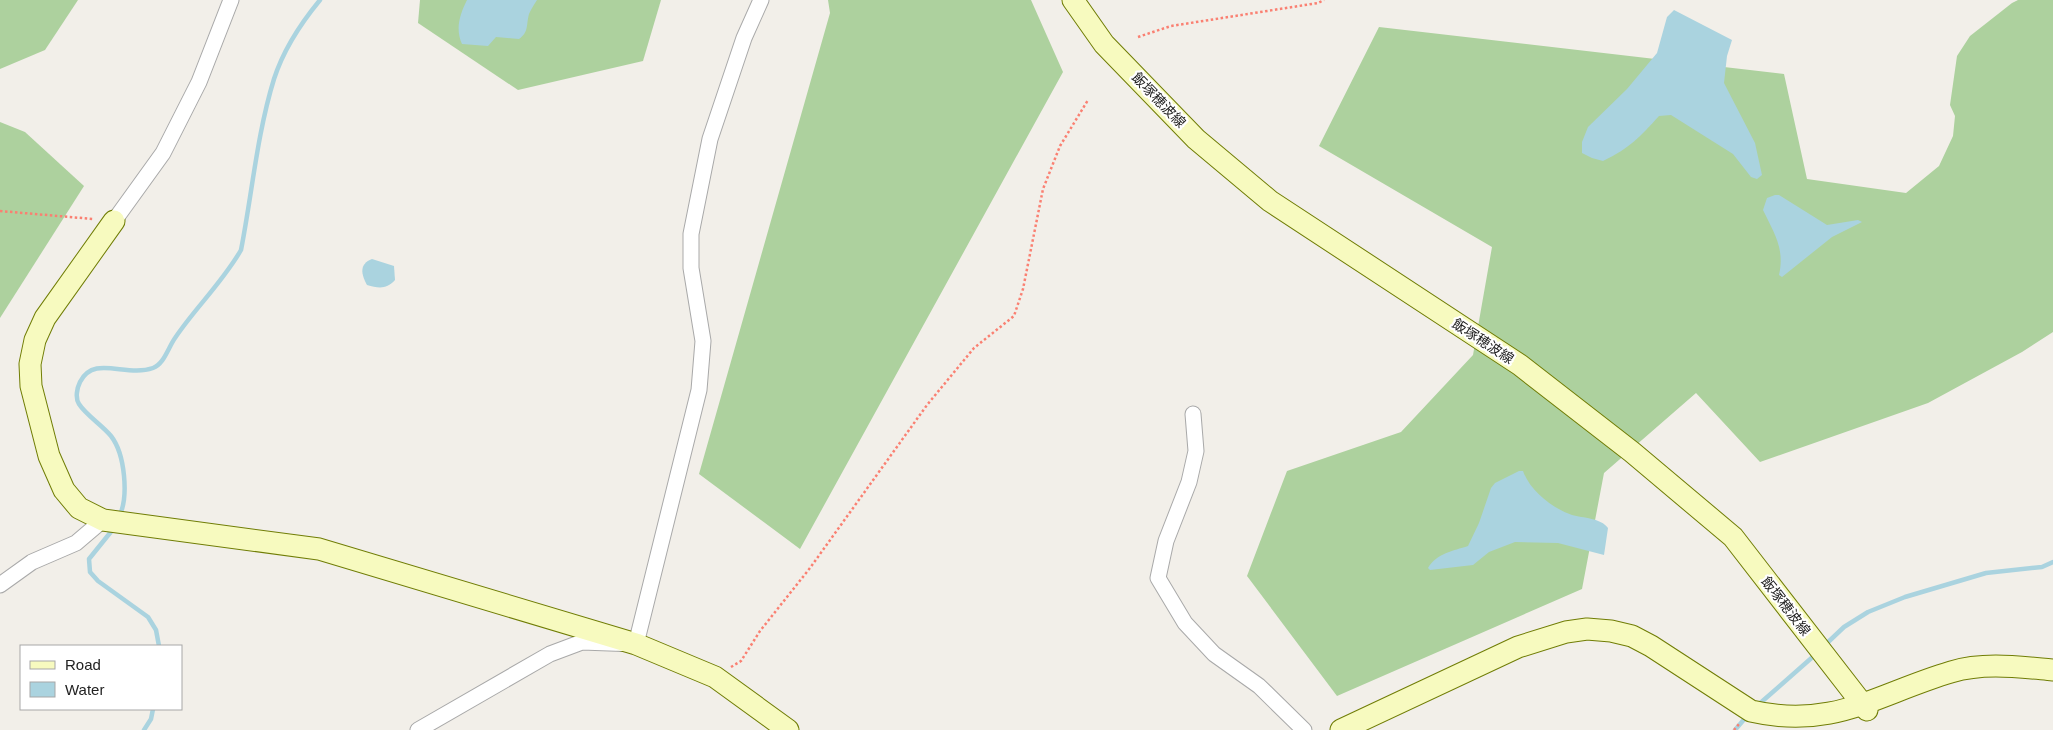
<svg xmlns="http://www.w3.org/2000/svg" width="2053" height="730" font-family="Helvetica,'Noto Sans JP',sans-serif">
<rect width="100%" height="100%" fill="#f2efe9"/>
<g fill="#add19e">
<path d="M0,0H78L45,50L0,69Z"/>
<path d="M420,0H661L643,61L518,90L418,23Z"/>
<path d="M828,0H1031L1063,72L800,549L699,474L830,13Z"/>
<path d="M2018,0H2053V332L2022,352L1928,403L1760,462L1696,393L1604,473L1582,589L1337,696L1247,576L1287,471L1401,432L1473,355L1492,247L1319,146L1379,27L1784,74L1807,179L1906,193L1939,166L1953,136L1955,116L1950,105L1957,56L1970,36L2012,3Z"/>
<path d="M0,122L25,132L84,186L0,318Z"/>
</g>
<g fill="#aad3df">
<path d="M467,0H537C534,5 531,9 529,14C526,25 529,32 519,39L496,37L488,46L462,44C455,29 460,14 467,0Z"/>
<path d="M1674,10L1732,40L1727,56L1724,83L1755,143L1762,175L1757,179L1751,177L1733,154L1671,115L1659,116C1640,137 1630,148 1603,161L1592,158L1582,153V142L1588,127L1627,89L1657,53L1667,17Z"/>
<path d="M1775,195H1779L1827,225L1858,220L1862,222L1832,237L1782,277L1779,275C1785,248 1774,233 1763,210L1767,198Z"/>
<path d="M372,259L394,266L395,280C386,290 378,288 367,285C361,274 359,264 372,259Z"/>
<path d="M1519,471H1523C1530,491 1552,508 1572,515C1583,518 1601,518 1608,528L1604,555L1558,543L1515,542L1489,552L1473,565L1430,570L1428,568C1437,553 1453,551 1468,546L1479,523L1491,488L1495,483Z"/>
</g>
<g fill="none" stroke-linecap="round" stroke-linejoin="round">
<g stroke="#aad3df" stroke-width="4.5">
<path d="M119,517C129,497 125,454 111,436C102,425 86,415 79,404C75,398 77,388 80,382C94,354 126,378 153,368C164,364 168,348 175,338C195,308 222,283 241,250C252,194 257,134 274,79C283,51 301,23 320,0"/>
<path d="M114,528L89,559L90,572L98,581L148,617L156,630L159,646"/>
<path d="M1825,645L1844,627L1868,612L1905,597L1986,573L2042,567L2053,562"/>
<path d="M1758,705L1816,654"/>
<path d="M144,730L151,719L153,709"/>
<path d="M1735,730L1747,716"/>
</g>
<defs>
<g id="street">
<path d="M114,221L163,153L199,82L231,0"/>
<path d="M1193,414L1196,451L1189,482L1166,541L1158,578L1185,623L1214,654L1259,686L1304,730"/>
<path d="M0,585L32,562L76,543L103,520"/>
<path d="M418,730L550,654L582,642L636,644L699,390L703,341L691,268V234L710,139L744,38L761,0"/>
</g>
<g id="secondary">
<path d="M1073,0L1104,44L1196,139L1270,201L1520,365L1632,452L1733,537L1867,710"/>
<path d="M114,221L45,318L35,340L30,364L31,386L49,456L64,490L79,508L103,520L319,549L636,644L715,677L788,730"/>
<path d="M1341,730L1518,647L1566,632L1587,629L1611,631L1632,636L1651,646L1751,711C1833,730 1877,694 1951,672C1984,662 2019,667 2053,670"/>
</g>
</defs>
<use href="#street" stroke="#a9a9a9" stroke-width="17"/>
<use href="#secondary" stroke="#707d05" stroke-width="23"/>
<g stroke="#fa8072" stroke-width="2.5" stroke-dasharray="2.5 2.5" stroke-linecap="butt">
<path d="M1138,37L1171,26L1318,3L1324,0"/>
<path d="M0,211L93,219"/>
<path d="M731,667L741,661L760,631L810,568L927,405L974,348L1014,316L1023,289L1043,189L1060,146L1088,100"/>
<path d="M1734,730L1739,724"/>
</g>
<use href="#street" stroke="#fff" stroke-width="15"/>
<use href="#secondary" stroke="#f7fabf" stroke-width="21"/>
</g>
<g text-anchor="middle" stroke-width="4.5" stroke-linejoin="round" paint-order="stroke">
<g font-size="14" fill="#222" stroke="#fff">
<text transform="translate(1159 100) rotate(46)" y="5">飯塚穂波線</text>
<text transform="translate(1483 341) rotate(33)" y="5">飯塚穂波線</text>
<text transform="translate(1786 606) rotate(52)" y="5">飯塚穂波線</text>
</g>
</g>
<rect x="20" y="645" width="162" height="65" fill="#ffffff" stroke="#a7a7a7"/>
<rect x="30" y="661" width="25" height="8" fill="#f7fabf" stroke="#a7a7a7"/>
<text x="65" y="670" font-size="15" fill="#222222">Road</text>
<rect x="30" y="682" width="25" height="15" fill="#aad3df" stroke="#a7a7a7"/>
<text x="65" y="695" font-size="15" fill="#222222">Water</text>
</svg>
